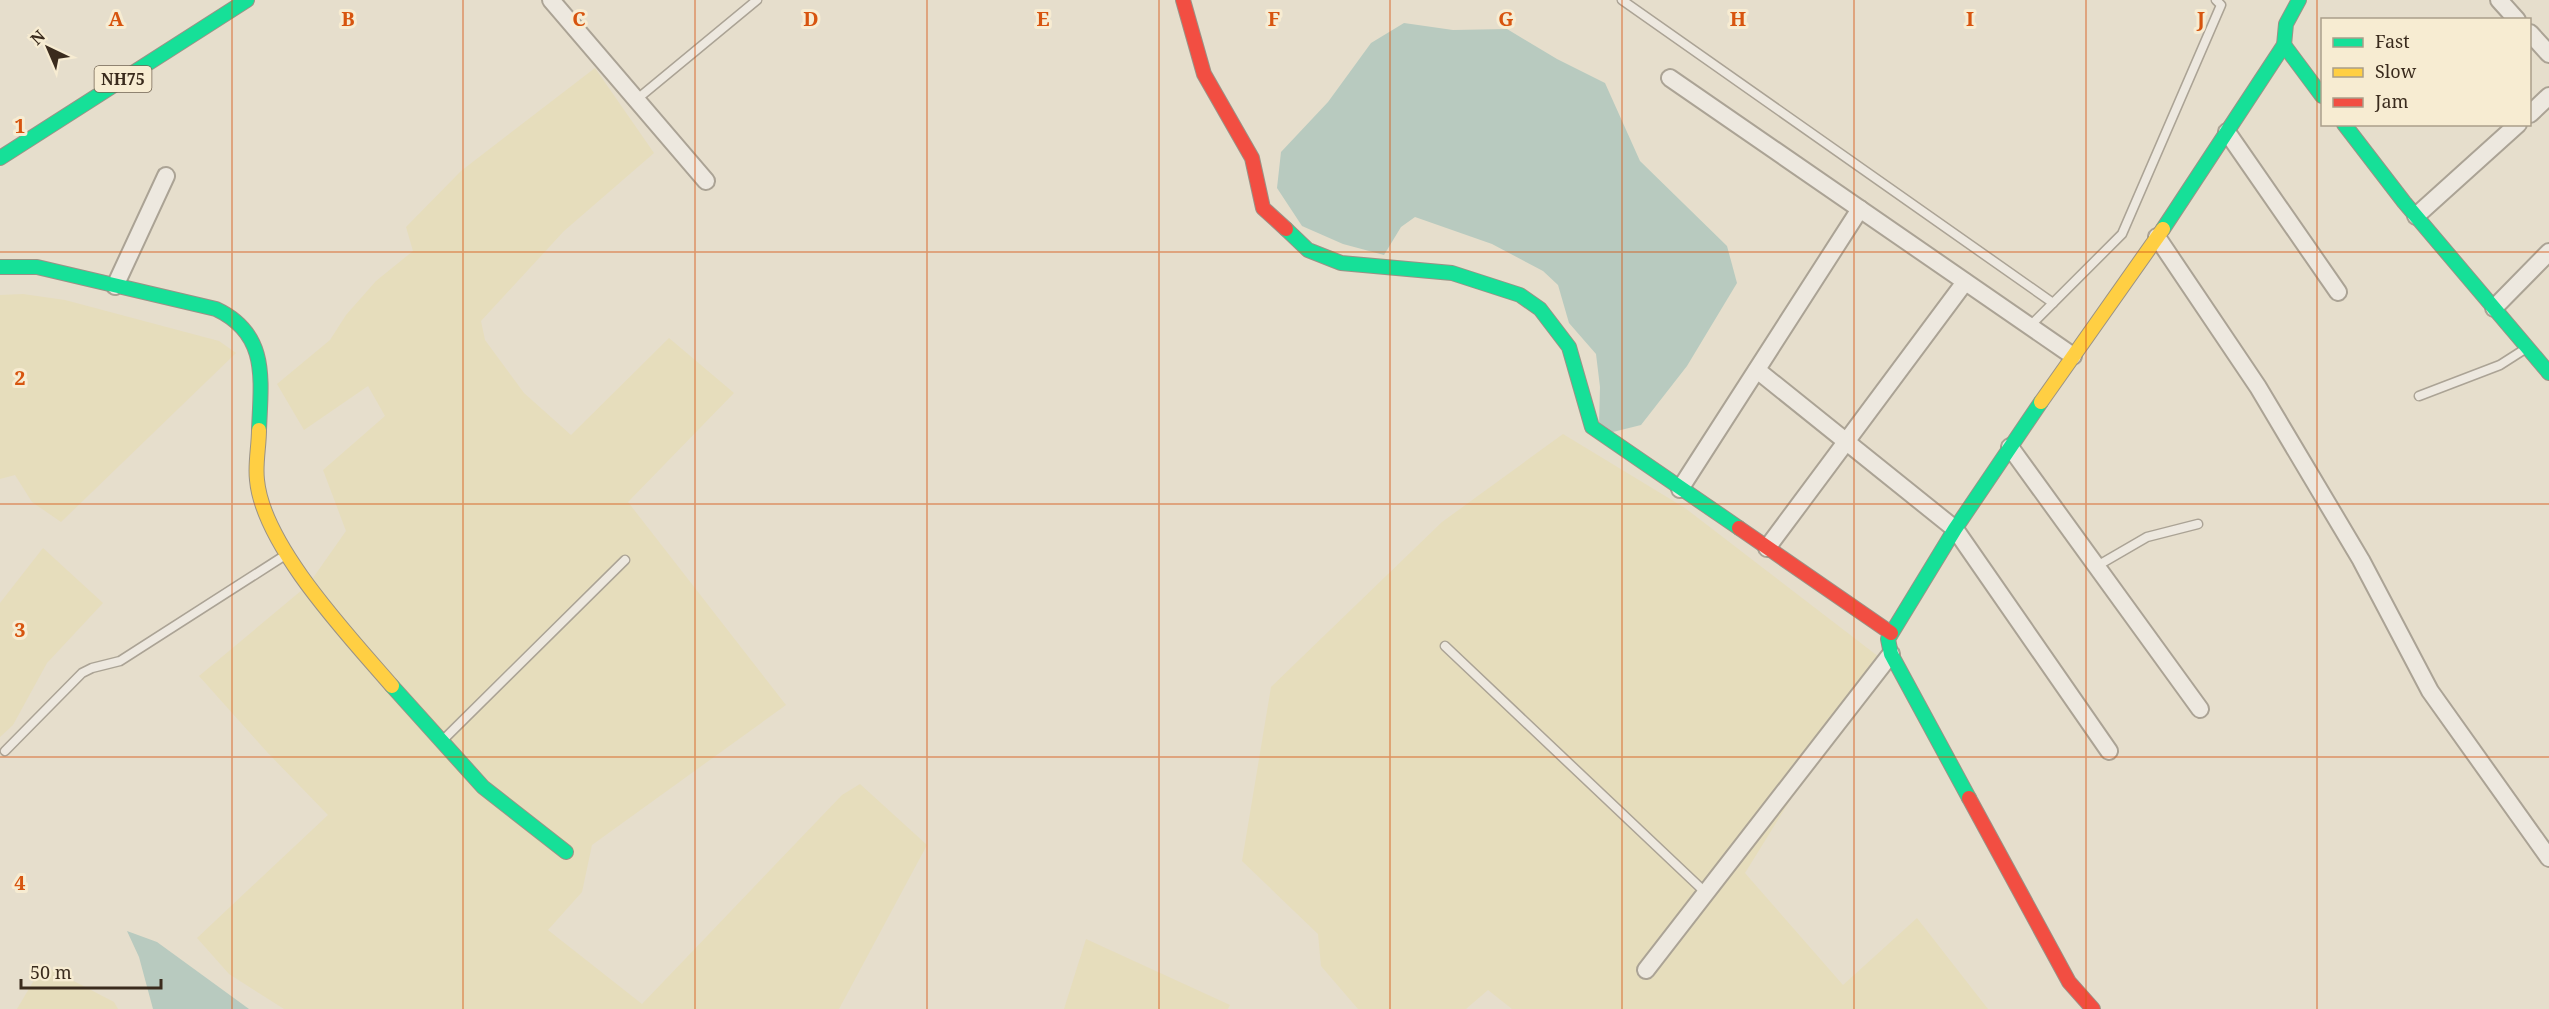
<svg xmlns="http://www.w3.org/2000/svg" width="2549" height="1009" font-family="'Noto Serif',serif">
<rect width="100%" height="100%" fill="#e6decc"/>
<g fill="#e6ddbc">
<path d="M595,68L654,153L564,231L481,321L485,340L524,393L571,435L669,338L734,393L628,502L786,705L592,845L582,892L548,930L642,1004L842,795L860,784L927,845L839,1009H284L229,974L197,938L328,815L267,752L199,676L308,585L346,531L323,470L385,416L368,386L304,430L277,384L330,340L346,315L376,281L413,251L406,227L461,171Z"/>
<path d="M23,294L65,300L219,341L236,353L61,522L32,502L15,475L0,479V295Z"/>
<path d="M1563,434L1685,508L1879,657L1745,873L1843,985L1917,918L1988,1009H1512L1488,990L1466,1009H1358L1321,966L1318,934L1242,861L1271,687L1442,522Z"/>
<path d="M43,548L103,603L47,663L13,725L0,737V603Z"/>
<path d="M1086,939L1230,1005L1228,1009H1064Z"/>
<path d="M43,965L114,1002L118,1009H17Z"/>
</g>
<g fill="#b8cabf">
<path d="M1404,23L1453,30L1507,29L1557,59L1605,83L1640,161L1727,246L1737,283L1687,366L1641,425L1609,433L1599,424L1600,387L1596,354L1569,323L1558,285L1543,271L1492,244L1415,217L1401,227L1384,255L1343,244L1302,226L1277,188L1281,152L1328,102L1371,43Z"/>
<path d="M127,931L157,942L249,1009H153L139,957Z"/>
</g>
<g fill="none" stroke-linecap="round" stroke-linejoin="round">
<defs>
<g id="lane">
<path d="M1622,0L2053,303"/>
<path d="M636,100L757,0"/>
<path d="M2030,326L2122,234L2221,5L2216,0"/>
<path d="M2419,396L2500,365L2525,349"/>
<path d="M2097,566L2147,537L2198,524"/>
<path d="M1445,646L1706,893"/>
<path d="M442,741L625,560"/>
<path d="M5,751L82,673L92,668L120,661L287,554"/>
</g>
<g id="street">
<path d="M551,0L706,181"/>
<path d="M2499,0L2517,20"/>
<path d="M2530,33L2549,54"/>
<path d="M1670,78L2073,356"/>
<path d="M2530,114L2549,96"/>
<path d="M2227,132L2338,292"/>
<path d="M2416,216L2518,124"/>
<path d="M2157,237L2258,387L2361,560L2430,691L2549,858"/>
<path d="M115,286L166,176"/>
<path d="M2494,308L2549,252"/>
<path d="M1757,370L1955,529L2109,751"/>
<path d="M2010,447L2200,709"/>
<path d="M1680,489L1860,209"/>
<path d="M1767,548L1965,282"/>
<path d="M1646,970L1891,654"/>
</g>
<g id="fast">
<path d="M2284,45L2322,96"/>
<path d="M2344,124L2404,202L2549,373"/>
<path d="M0,158L247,0"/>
<path d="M1286,229L1308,250L1341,263L1452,273L1520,295L1540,309L1569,347L1592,427L1739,528"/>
<path d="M2163,229L2284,45L2286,24L2299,0"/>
<path d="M0,267H37L216,309C269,334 261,379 259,430"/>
<path d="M392,686L483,787L566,852"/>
<path d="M1969,798L1891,654L1888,639L1955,529L2041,402"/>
</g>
<g id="slow">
<path d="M2041,402L2163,229"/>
<path d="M259,430C259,446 255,464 257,480C263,546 350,637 392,686"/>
</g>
<g id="jam">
<path d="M1183,0L1204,74L1252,158L1263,208L1286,229"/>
<path d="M1739,528L1891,633"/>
<path d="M1969,798L2069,982L2093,1009"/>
</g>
</defs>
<use href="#lane" stroke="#aba395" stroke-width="11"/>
<use href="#street" stroke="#aba395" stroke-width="20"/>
<use href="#fast" stroke="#9a9286" stroke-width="16"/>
<use href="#slow" stroke="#9a9286" stroke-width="16"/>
<use href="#jam" stroke="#9a9286" stroke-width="16"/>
<use href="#lane" stroke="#ede8df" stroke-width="8"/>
<use href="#street" stroke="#ede8df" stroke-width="16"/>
<use href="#fast" stroke="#16e098" stroke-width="14"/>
<use href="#slow" stroke="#ffcf43" stroke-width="14"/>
<use href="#jam" stroke="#f24e42" stroke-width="14"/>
</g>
<path fill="none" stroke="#d7540e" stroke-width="1.5" stroke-opacity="0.55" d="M232,0V1009M463,0V1009M695,0V1009M927,0V1009M1159,0V1009M1390,0V1009M1622,0V1009M1854,0V1009M2086,0V1009M2317,0V1009M0,252H2549M0,504H2549M0,757H2549"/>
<g text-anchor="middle" stroke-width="6" stroke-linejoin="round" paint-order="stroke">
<rect fill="#f7ecd2" stroke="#736553" stroke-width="1.5" x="94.5" y="66" width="57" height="26" rx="4.5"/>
<g font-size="16" font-weight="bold" fill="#3a2b1d">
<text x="123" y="85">NH75</text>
</g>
</g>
<g font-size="20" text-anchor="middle" font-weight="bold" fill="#d7540e" stroke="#f7ecd2" stroke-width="6" stroke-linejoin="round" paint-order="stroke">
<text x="116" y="26">A</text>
<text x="348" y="26">B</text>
<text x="579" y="26">C</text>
<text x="811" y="26">D</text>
<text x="1043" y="26">E</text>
<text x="1274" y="26">F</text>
<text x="1506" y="26">G</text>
<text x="1738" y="26">H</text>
<text x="1970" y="26">I</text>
<text x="2201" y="26">J</text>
<text x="20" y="133">1</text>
<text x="20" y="385">2</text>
<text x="20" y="637">3</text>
<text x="20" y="890">4</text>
</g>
<rect x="2321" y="18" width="210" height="108" fill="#f7ecd2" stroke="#ab9f8a" stroke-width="1.5"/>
<rect x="2333" y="38" width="30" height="9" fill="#16e098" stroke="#ab9f8a" stroke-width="1.5"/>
<text x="2375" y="48" font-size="18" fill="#3a2b1d">Fast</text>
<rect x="2333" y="68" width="30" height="9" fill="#ffcf43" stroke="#ab9f8a" stroke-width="1.5"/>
<text x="2375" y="78" font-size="18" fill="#3a2b1d">Slow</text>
<rect x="2333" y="98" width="30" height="9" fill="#f24e42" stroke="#ab9f8a" stroke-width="1.5"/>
<text x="2375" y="108" font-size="18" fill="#3a2b1d">Jam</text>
<g transform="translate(48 48) rotate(316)" stroke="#f7ecd2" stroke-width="4.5" paint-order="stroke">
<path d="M0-4.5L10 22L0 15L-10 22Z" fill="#3a2b1d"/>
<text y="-9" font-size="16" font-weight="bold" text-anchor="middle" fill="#3a2b1d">N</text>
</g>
<path d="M21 979v9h140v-9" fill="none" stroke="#3a2b1d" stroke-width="3"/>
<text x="30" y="979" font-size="18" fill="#3a2b1d" stroke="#f7ecd2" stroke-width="4.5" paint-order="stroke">50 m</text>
</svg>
